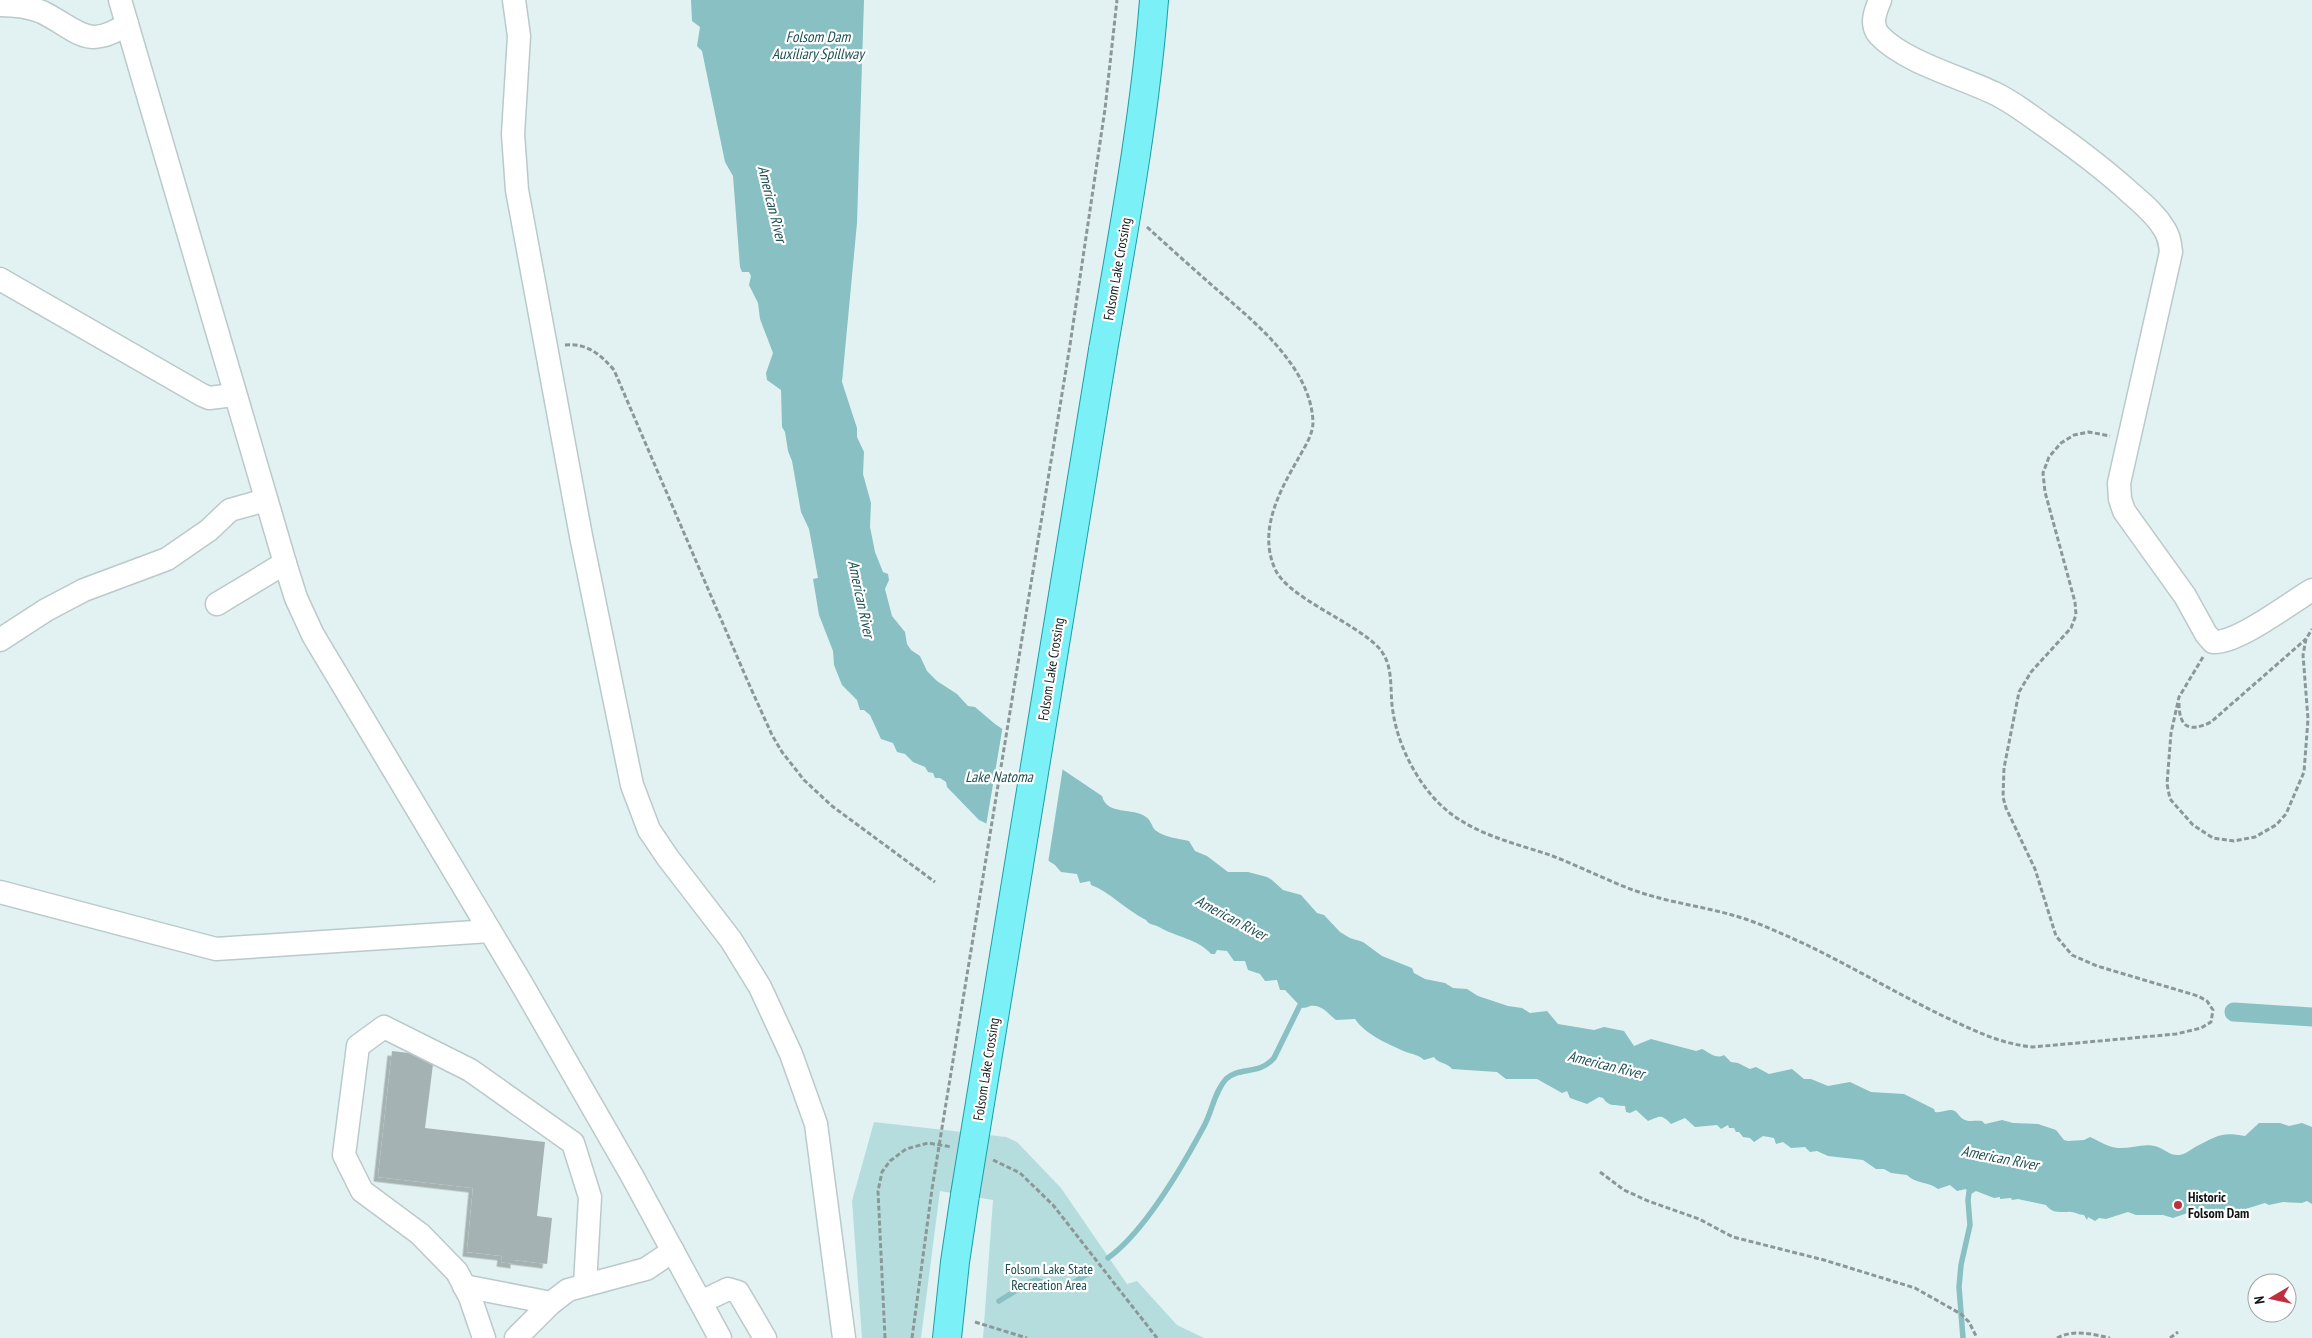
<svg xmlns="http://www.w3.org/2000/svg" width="2312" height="1338" font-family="'PT Sans Narrow',sans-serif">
<defs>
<filter id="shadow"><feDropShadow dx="-4.5" dy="4.5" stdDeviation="0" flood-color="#0004"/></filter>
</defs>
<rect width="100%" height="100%" fill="#e2f2f2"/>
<path fill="#b6ddde" d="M874,1122L1006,1137L1017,1142L1061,1188L1127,1284L1137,1281L1177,1325L1204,1338H983L993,1200L940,1191L921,1338H862L852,1201Z"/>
<path fill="#88c0c3" d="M691,0H864L857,223L842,382L857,428V437L864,452L863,474L871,503L870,527L875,552L883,572L888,574L889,580L885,589L892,616L905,632L907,644L911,650L920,656L927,671L937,681L957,694L968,706L975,707L995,724L1102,796C1107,816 1133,807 1146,817C1151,820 1152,827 1155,830C1166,838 1177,838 1189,841L1195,851L1207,856L1228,872H1248L1267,877L1272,880L1283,890L1301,895L1317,913L1324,915L1340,932L1350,938L1363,942L1382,956L1412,968L1414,973L1425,979L1445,983L1453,988L1467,989L1478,996L1508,1006L1522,1008L1530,1013L1547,1011L1558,1024L1594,1030L1604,1027L1624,1031L1634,1046L1651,1039L1696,1051L1702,1049C1709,1052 1716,1060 1724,1055L1731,1062L1738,1063L1750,1069L1756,1067L1769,1074L1792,1069L1804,1079H1811L1828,1086L1850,1082L1871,1092L1904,1094L1934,1109L1935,1112C1941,1113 1946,1110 1952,1110C1958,1111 1959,1118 1965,1120C1970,1122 1976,1120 1982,1121L1985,1124L2002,1120L2013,1123L2038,1124L2056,1130L2064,1140L2068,1141L2084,1140L2090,1137C2099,1141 2108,1147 2118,1148C2131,1149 2145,1142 2158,1147C2166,1150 2170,1156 2179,1155C2187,1154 2192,1148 2199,1145C2219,1135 2222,1132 2245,1136L2259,1123H2280L2289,1126L2302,1123L2312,1127V1204L2307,1201L2302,1203L2283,1202L2269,1205L2265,1203L2239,1211L2214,1216L2196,1210L2173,1218L2163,1215H2136L2128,1212L2106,1219L2099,1218L2095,1221L2088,1217L2087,1220L2084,1215C2078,1215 2073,1211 2068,1212C2058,1212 2052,1213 2046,1205L2018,1199L2012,1200L2011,1198L2000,1199V1197L1994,1198L1976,1191L1971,1194L1966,1189L1957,1191L1950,1185L1938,1189C1928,1181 1915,1184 1907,1175L1891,1173L1884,1169H1876L1863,1160L1828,1156L1817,1151L1810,1152L1805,1147L1791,1148L1783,1142L1776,1144L1774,1138L1763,1136L1754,1142L1750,1138L1743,1137L1739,1132H1736L1734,1128H1729L1728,1125L1721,1129L1717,1125L1695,1127L1685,1118L1671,1124C1661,1114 1661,1116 1648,1121L1636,1110L1630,1113L1626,1112L1625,1106C1615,1105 1609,1107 1603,1098L1599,1097L1587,1104L1570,1098L1567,1091L1562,1093L1537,1079H1506L1497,1072L1452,1069C1447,1062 1438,1064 1434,1057L1424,1060C1419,1055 1412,1054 1406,1052C1388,1044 1366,1035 1355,1019L1336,1020C1328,1014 1322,1004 1310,1006C1308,1007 1305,1008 1302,1008L1285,990H1280L1277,980L1265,981L1260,974L1248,970L1245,961H1234L1227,951L1217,950L1215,954H1211C1198,939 1176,937 1159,927C1153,924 1149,925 1146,920C1126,910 1110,892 1091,885L1090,881L1080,883L1077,874L1061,872L1055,865L1004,832L979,820L947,787L946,782L940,778H935L933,773L928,772L925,767L913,762L905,754L897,752L893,743L881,739L870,715L864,710H860L857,700L842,685L834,665L833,651L819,615L813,579L818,578L809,529L801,512L792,461L788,451L785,432L782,427L781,390L767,380L766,373L773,353L760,319L758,303L749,285L751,276L749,272H742L740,267L733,176L725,162L702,51L697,46L700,27L692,21Z"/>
<path fill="#e2f2f2" d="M1003,725L1018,733L1050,755L1063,767L1048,863L1030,854L1016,840L986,826Z"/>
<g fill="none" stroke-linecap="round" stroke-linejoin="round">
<g stroke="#88c0c3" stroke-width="5.5">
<path d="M1108,1258C1144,1232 1182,1167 1203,1128C1212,1113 1214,1092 1226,1079C1240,1066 1258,1076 1274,1058L1303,999"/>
<path d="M999,1301L1030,1282L1036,1280L1057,1287H1067L1089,1273"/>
<path d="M1963,1338L1959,1287L1961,1265L1970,1225L1968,1200L1970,1184"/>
</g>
<path stroke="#88c0c3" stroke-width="19" d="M2234,1012L2312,1017"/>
</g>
<path fill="#a4b2b3" filter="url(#shadow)" d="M392,1051L434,1056L425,1128L545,1142L537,1216L552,1218L547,1264L515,1260V1264L501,1262L502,1256L467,1252L473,1188L378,1177Z"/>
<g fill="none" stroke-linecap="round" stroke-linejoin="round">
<defs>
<g id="minor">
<path d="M120,0L285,563L296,598L313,635L520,981L631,1174L720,1338"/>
<path d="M514,0L519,36L513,134L517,190L581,536L632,785L649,830L668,858L731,940L760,987L791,1054L816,1124L844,1338"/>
<path d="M1880,0C1875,12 1870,25 1879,35C1904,62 1961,77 1994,93C2011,101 2027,113 2042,124C2072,145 2099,165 2126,189C2139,201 2154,212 2163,227C2169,235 2170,243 2171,252L2119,483L2120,499L2124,511L2185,596L2206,634L2213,642C2237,644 2290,603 2312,590"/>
<path d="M0,5C13,5 30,7 42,12C78,30 87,51 127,24"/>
<path d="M0,279L202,395L209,398L234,395"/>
<path d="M217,604L285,563"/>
<path d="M0,640L46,610L84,590L167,559L209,530L230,510L266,500"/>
<path d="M0,892L216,949L490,931"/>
<path d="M464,1286L551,1303"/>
<path d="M701,1302L728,1289L738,1292L765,1338"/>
<path d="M484,1338L470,1297L457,1272L420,1234L362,1191L344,1155L358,1046L384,1027L470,1070L573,1143L590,1197L585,1285"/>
<path d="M516,1338L551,1303L568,1290L646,1269L673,1251"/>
</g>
<g id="major">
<path d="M1103,350C1123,234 1145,117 1154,0"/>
<path d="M947,1338L955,1262L965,1195"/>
</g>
</defs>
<use href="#minor" stroke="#bac9ca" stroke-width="25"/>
<use href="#major" stroke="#1c9ea4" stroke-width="30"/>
<g stroke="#8c9898" stroke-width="3" stroke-dasharray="5 2.5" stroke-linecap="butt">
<path d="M1147,227C1169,247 1191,267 1214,287C1252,320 1311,366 1313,422C1313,435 1304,448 1298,459C1279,492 1258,531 1275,569C1288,598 1353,621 1378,647C1395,665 1389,690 1393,712C1398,746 1418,785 1444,808C1473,834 1514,843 1550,855C1582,867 1613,884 1645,894C1674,903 1704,907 1732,915C1758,922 1785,935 1809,946C1854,968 1898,994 1943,1016C1973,1030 2000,1044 2033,1047L2176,1034L2201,1028L2211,1022L2213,1010L2207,1001L2198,996L2097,966L2072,955L2056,936L2035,869L2006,808L2003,797L2004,768L2019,692L2031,672L2071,628L2076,615L2075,602L2045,492L2043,473L2049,457L2061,443L2074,435L2089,432L2110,436"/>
<path d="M565,345C587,343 600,354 614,370L748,682L772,735L782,752L804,780L832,806L935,882"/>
<path d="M1070,345L1105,109L1117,0"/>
<path d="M2203,657L2179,697L2171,733L2167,784L2170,799L2193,825L2213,838L2234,841L2255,837L2276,825L2286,814L2304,772L2308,719L2303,655L2306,639L2312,629"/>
<path d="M2179,703C2179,727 2189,733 2211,722L2306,639"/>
<path d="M993,1160L1020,1173L1053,1205L1157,1338"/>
<path d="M1600,1172L1624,1190L1648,1201L1699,1219L1733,1237L1824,1260L1915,1288L1961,1314L1969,1322L1977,1338"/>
<path d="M975,1322L1027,1338"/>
<path d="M885,1338L878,1191L882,1172L890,1161L906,1149L928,1143L952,1147"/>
<path d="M912,1338L932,1189"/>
<path d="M2057,1338C2075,1329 2091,1334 2110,1338"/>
<path d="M2170,1338L2178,1332"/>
</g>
<use href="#minor" stroke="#fff" stroke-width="22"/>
<use href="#major" stroke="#7bf1f7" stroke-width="28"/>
<defs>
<path id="major-bridge" d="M965,1195L1103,350"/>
</defs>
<use href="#major-bridge" stroke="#1c9ea4" stroke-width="30" stroke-linecap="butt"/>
<path stroke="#8c9898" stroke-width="3" stroke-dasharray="5 2.5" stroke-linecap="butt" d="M932,1189L1070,345"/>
<use href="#major-bridge" stroke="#7bf1f7" stroke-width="28"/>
</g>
<circle fill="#bf2f3f" stroke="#fff" stroke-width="2" cx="2178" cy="1205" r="5"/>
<g text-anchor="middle" stroke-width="4.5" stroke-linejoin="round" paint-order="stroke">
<g font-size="14" fill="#101616" stroke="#fff">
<text transform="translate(1117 269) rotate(-80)" y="5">Folsom Lake Crossing</text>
<text transform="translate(1051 669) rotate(-81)" y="5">Folsom Lake Crossing</text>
<text transform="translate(986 1069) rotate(-81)" y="5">Folsom Lake Crossing</text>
</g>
<g font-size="14" font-weight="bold" fill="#101616" stroke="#fff" text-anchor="start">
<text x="2188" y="1202">Historic<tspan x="2188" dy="16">Folsom Dam</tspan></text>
</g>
<g font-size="14" fill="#1c4d50" stroke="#fff">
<text x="1049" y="1274">Folsom Lake State<tspan x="1049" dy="16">Recreation Area</tspan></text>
</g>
<g font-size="15" font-style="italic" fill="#1e5052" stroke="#fff">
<text x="818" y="42">Folsom Dam<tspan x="818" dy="17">Auxiliary Spillway</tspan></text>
<text transform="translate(772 204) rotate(76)" y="5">American River</text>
<text transform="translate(861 599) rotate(78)" y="5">American River</text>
<text x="999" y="782">Lake Natoma</text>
<text transform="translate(1231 918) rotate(28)" y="5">American River</text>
<text transform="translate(1606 1065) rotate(14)" y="5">American River</text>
<text transform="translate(2000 1158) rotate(11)" y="5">American River</text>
</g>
</g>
<g transform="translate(2272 1298) rotate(261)"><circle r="24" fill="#ffffff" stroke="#9fa2a2"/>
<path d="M0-4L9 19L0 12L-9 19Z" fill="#bf2f3f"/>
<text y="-8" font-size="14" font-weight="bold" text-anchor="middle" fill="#101616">N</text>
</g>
</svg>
